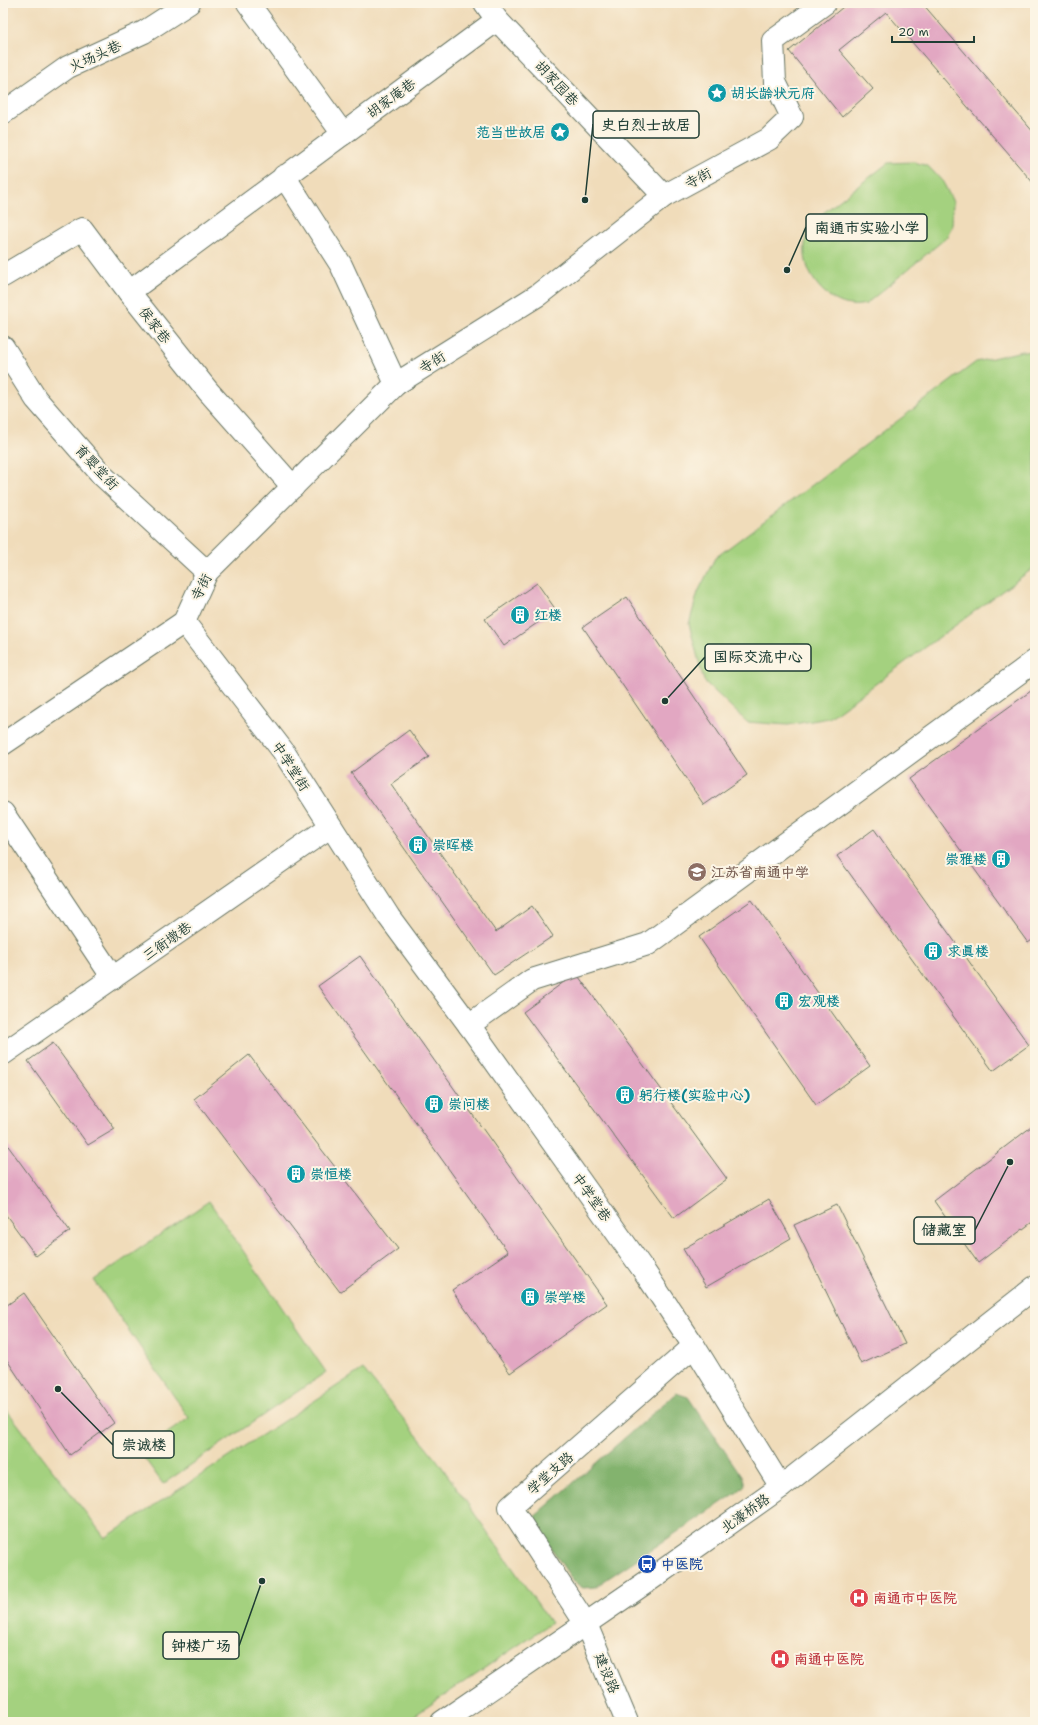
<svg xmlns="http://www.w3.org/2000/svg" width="1038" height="1725" font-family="'Shantell Sans','LXGW WenKai TC',sans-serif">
<rect width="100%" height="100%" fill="#fcf5e5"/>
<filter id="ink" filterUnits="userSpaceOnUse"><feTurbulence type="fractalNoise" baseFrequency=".025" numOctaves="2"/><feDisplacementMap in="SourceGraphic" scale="8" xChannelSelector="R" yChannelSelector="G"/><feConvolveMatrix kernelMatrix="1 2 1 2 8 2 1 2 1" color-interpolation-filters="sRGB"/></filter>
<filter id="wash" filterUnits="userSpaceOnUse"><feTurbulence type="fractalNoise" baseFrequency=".012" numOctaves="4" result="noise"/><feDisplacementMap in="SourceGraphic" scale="16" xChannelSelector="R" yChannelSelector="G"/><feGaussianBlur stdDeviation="0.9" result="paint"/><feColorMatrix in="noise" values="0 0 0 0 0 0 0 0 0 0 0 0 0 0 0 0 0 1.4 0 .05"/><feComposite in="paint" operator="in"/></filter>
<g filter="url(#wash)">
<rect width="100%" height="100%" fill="#f0dcba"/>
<g fill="#a4d17f" stroke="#62875a">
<path d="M914,162L928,166L943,182L953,202L952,226L946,238L866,304C861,305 855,306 850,305C829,302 810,281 806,261C803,249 806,236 809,224L888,163Z"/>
<path d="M1022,351L1035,353V567L829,718L788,725L747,722L704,681L689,624L698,592L715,558L976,362Z"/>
<path d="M209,1201L326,1372L163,1484L140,1452L189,1418L94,1280Z"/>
<path d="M363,1369L437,1460L551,1623L405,1722H3V1405L105,1538Z"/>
</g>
<path fill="#83b36e" stroke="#517851" d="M676,1393L688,1397L743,1478L745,1485L739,1491L595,1587L583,1588L573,1581L532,1519Z"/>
<g id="blocks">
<g fill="#e2a7c2">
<path d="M848,3H922L1035,134V185L886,12L839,50L873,89L842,117L789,51Z"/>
<path d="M537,583L556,610L504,646L485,619Z"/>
<path d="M627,597L747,775L704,805L583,627Z"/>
<path d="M1035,688V938L1028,943L909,779Z"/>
<path d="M409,730L429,757L391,784L496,932L532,906L553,936L494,975L351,773Z"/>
<path d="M874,829L1029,1045L993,1071L837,856Z"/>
<path d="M752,900L870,1066L816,1105L699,937Z"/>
<path d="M360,956L607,1304L510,1373L452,1290L508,1252L318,986Z"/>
<path d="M576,973L727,1179L674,1218L523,1012Z"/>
<path d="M53,1043L115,1129L88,1145L28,1061Z"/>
<path d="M249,1055L398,1249L340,1292L194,1099Z"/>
<path d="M1035,1124V1220L978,1263L934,1201Z"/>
<path d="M3,1139L70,1231L36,1256L3,1211Z"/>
<path d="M769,1199L791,1238L706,1287L683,1249Z"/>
<path d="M837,1205L905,1344L861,1364L794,1225Z"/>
<path d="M24,1293L114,1423L70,1455L3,1354V1308Z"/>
</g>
</g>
</g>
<g filter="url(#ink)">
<use href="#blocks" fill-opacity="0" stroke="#687563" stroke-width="1"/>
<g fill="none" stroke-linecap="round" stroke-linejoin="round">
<defs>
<g id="minor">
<path d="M248,3L343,134"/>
<path d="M485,3L497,20L664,196"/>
<path d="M3,113L68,67L144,32L189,3"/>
<path d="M284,176L341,265L396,384"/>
<path d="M3,276L82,229L129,292L208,391L293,487"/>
<path d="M129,292L497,20"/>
<path d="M3,347L36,399L103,476L207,572"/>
<path d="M184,622L283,751L389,917L469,1025L642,1268L694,1346L781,1487"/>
<path d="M3,744L184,622L207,572L396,384L538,295L664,196L769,139L792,117L775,82L773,41L825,3"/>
<path d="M3,813L113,978"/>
<path d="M469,1025L532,980L648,944L1035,661"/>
<path d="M3,1054L330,827"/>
<path d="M627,1722L586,1624L510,1507L694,1346"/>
</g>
<path id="major" d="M442,1722L651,1579L781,1487L1035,1287"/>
</defs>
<use href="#minor" stroke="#687563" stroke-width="24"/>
<use href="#major" stroke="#687563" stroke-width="24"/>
<use href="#minor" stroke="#fff" stroke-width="22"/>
<use href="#major" stroke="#fff" stroke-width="22"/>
</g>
</g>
<defs>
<symbol id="sight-disc" viewBox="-11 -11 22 22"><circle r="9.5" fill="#0f9aa8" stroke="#fcf5e5"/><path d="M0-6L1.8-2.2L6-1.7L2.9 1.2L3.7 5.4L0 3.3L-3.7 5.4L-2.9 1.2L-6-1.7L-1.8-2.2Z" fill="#fff"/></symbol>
<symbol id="building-disc" viewBox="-11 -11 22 22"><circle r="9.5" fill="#0f9aa8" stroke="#fcf5e5"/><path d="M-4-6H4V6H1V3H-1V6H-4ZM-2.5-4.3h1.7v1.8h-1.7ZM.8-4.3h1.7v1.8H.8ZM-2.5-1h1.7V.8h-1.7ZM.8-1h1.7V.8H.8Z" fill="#fff"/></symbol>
<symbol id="school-disc" viewBox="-11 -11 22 22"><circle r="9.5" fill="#8d6e63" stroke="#fcf5e5"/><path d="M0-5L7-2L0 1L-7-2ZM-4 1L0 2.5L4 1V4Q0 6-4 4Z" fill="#fff"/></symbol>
<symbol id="bus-disc" viewBox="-11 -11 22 22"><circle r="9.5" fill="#1a4fb4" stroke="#fcf5e5"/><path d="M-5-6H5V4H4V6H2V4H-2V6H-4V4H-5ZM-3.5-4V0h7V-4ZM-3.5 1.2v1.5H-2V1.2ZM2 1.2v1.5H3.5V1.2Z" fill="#fff"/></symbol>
<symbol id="hospital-disc" viewBox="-11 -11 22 22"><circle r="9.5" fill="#e0444e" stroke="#fcf5e5"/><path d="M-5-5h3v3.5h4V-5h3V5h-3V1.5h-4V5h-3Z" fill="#fff"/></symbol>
</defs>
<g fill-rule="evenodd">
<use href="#sight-disc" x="706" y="82" width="22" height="22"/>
<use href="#sight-disc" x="549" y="121" width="22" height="22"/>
<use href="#building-disc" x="509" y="604" width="22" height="22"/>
<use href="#building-disc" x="407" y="834" width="22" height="22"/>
<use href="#building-disc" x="990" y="848" width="22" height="22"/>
<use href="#school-disc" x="686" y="861" width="22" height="22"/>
<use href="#building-disc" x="922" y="940" width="22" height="22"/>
<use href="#building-disc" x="773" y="990" width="22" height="22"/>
<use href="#building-disc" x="614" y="1084" width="22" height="22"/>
<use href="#building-disc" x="423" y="1093" width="22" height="22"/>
<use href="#building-disc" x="285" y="1163" width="22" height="22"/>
<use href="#building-disc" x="519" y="1286" width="22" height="22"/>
<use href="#bus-disc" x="636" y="1553" width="22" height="22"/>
<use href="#hospital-disc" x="848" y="1587" width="22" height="22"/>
<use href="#hospital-disc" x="769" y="1648" width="22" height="22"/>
</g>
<g text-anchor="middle" stroke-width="4" stroke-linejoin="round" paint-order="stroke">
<g font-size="14" fill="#1f3d34" stroke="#fcf5e5">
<text transform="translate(95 56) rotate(-25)" y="5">火场头巷</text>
<text transform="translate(557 83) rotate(47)" y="5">胡家园巷</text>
<text transform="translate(391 98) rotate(-36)" y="5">胡家庵巷</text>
<text transform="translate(698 178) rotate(-28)" y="5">寺街</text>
<text transform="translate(155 325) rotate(52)" y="5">侯家巷</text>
<text transform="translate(432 362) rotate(-32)" y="5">寺街</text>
<text transform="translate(97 467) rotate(47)" y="5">育婴堂街</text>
<text transform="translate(201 587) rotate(-63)" y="5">寺街</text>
<text transform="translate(291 766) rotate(57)" y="5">中学堂街</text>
<text transform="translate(167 941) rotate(-35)" y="5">三衙墩巷</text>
<text transform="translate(592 1197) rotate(55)" y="5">中学堂巷</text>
<text transform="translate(550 1473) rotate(-41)" y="5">学堂支路</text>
<text transform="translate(745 1513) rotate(-35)" y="5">北濠桥路</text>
<text transform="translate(607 1673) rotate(67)" y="5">建设路</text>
</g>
<g font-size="14" font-weight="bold" fill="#0d838f" stroke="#fcf5e5" text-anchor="start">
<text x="731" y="98">胡长龄状元府</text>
<text x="546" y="137" text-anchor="end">范当世故居</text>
<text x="534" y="620">红楼</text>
<text x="432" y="850">崇晖楼</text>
<text x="987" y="864" text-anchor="end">崇雅楼</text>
<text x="947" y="956">求真楼</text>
<text x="798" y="1006">宏观楼</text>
<text x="639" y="1100">躬行楼(实验中心)</text>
<text x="448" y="1109">崇问楼</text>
<text x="310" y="1179">崇恒楼</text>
<text x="544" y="1302">崇学楼</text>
</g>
<g font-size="14" font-weight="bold" fill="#785e54" stroke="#fcf5e5" text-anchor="start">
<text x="711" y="877">江苏省南通中学</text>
</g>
<g font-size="14" font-weight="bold" fill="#164399" stroke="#fcf5e5" text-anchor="start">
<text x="661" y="1569">中医院</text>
</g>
<g font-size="14" font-weight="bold" fill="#be3a42" stroke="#fcf5e5" text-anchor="start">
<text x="873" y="1603">南通市中医院</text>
<text x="794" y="1664">南通中医院</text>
</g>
</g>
<path fill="none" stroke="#1f3d34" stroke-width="1.5" d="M585 200L593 124M787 270L806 227M665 701L705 657M1010 1162L975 1230M58 1389L113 1445M262 1581L239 1646"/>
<g fill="#1f3d34" stroke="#fcf5e5" stroke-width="1.5">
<circle cx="585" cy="200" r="4"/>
<circle cx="787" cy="270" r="4"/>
<circle cx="665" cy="701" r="4"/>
<circle cx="1010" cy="1162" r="4"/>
<circle cx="58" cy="1389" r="4"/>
<circle cx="262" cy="1581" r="4"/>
</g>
<g fill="#fcf5e5" stroke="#1f3d34" stroke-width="1.5">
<rect x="593" y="111" width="106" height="27" rx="4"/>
<rect x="806" y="214" width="121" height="27" rx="4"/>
<rect x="705" y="644" width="106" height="27" rx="4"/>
<rect x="914" y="1217" width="61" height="27" rx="4"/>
<rect x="113" y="1431" width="61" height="27" rx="4"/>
<rect x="163" y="1632" width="76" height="27" rx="4"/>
</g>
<g font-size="15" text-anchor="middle" font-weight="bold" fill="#1f3d34">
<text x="646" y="130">史白烈士故居</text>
<text x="867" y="233">南通市实验小学</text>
<text x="758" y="662">国际交流中心</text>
<text x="944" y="1235">储藏室</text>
<text x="144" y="1450">崇诚楼</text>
<text x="201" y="1651">钟楼广场</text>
</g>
<rect width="1038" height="1725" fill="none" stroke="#fcf5e5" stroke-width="16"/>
<path d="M892 36v6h82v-6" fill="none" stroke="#1f3d34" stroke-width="2"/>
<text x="898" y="36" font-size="12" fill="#1f3d34" stroke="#fcf5e5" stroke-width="3" paint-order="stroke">20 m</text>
</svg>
